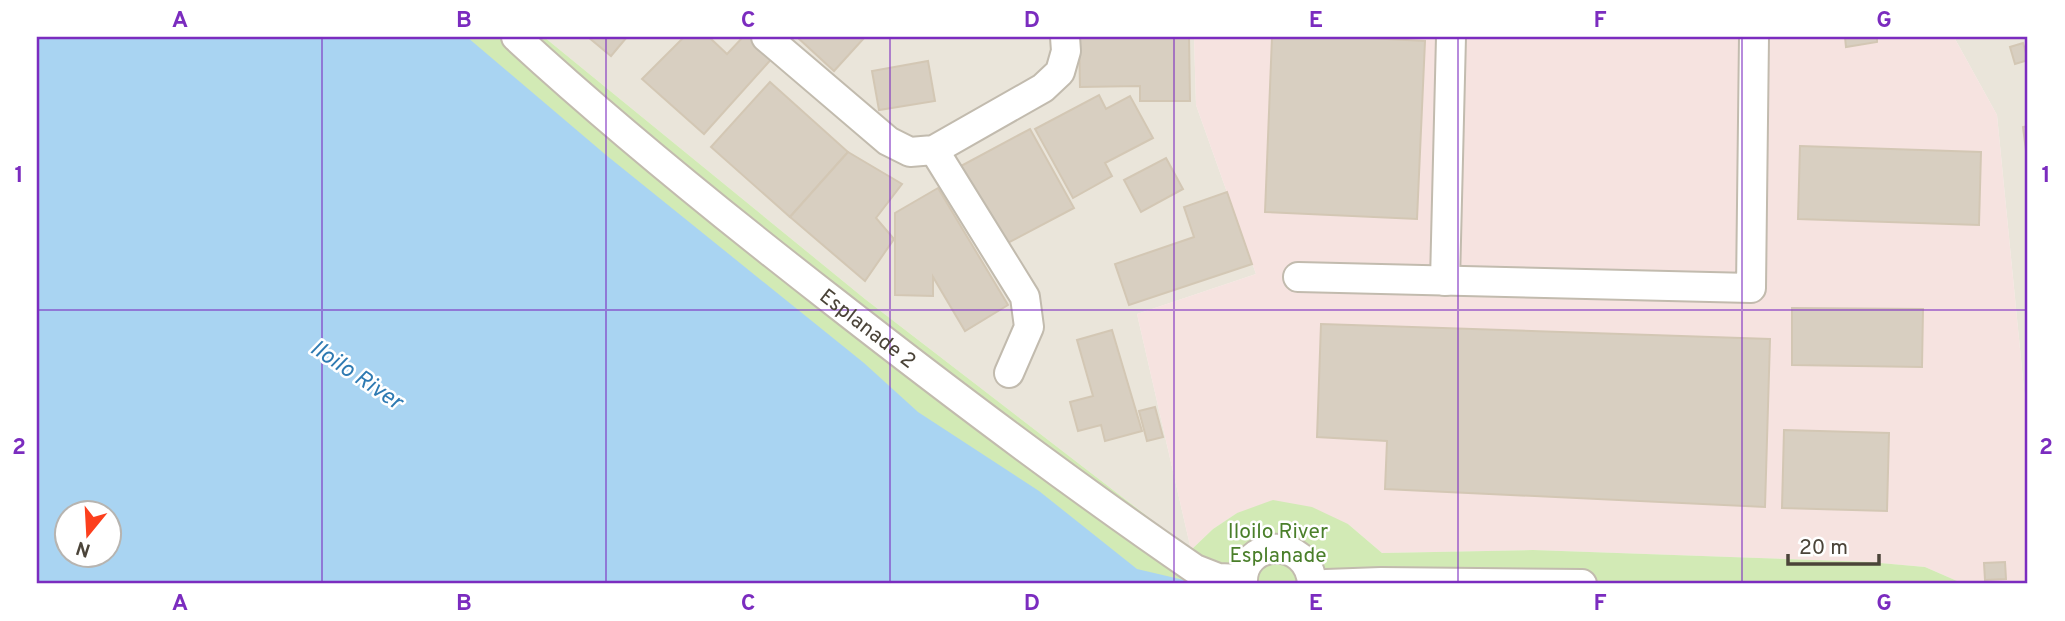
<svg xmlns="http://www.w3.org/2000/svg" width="2065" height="621" font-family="Overpass,sans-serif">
<rect width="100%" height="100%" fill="#f6f3ec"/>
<g fill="#eae5da">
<path d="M544,37H1194L1196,105L1256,274L1137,314L1191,550L865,299Z"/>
<path d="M1954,37H2028V430L1997,115Z"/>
</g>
<path fill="#f6e3e0" d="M1194,37H1954L1997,115L2028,430V584H1964L1925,567L1869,562L1533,550L1382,553L1348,524L1237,513L1213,529L1191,550L1137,314L1256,274L1196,105Z"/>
<path fill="#d2eab5" d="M429,37H544L865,299L1191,550L1213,529L1237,513L1273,500L1312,507L1348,524L1382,553L1533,550L1869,562L1925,567L1964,584H1129Z"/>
<path fill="#a9d4f2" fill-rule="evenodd" d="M37,37H467L606,155L864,363L918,412L1039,491L1137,569L1201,584H37ZM66,512H108V554H66Z"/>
<g fill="#d8cfc1" stroke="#d3c7b4" stroke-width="2">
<path d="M588,37H627L611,56Z"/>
<path d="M684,37H709L727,54L743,37H753L775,55L704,134L642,79Z"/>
<path d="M797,37H865L834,71Z"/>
<path d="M1079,37H1189L1190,101H1140V86L1080,87Z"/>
<path d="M1272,37H1349L1425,41L1417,219L1265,212Z"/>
<path d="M1845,37H1877V42L1846,47Z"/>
<path d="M2023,43L2028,60L2015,64L2010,47Z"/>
<path d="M928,61L935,101L879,110L872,71Z"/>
<path d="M770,82L848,152L790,217L711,147Z"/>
<path d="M1099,95L1106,109L1130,96L1153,138L1105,163L1112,176L1073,198L1035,129Z"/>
<path d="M2028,126V166L2023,127Z"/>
<path d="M1030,129L1074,208L1004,245L961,166Z"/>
<path d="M1800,146L1981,152L1979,225L1798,219Z"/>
<path d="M848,152L902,184L876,218L894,239L865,281L790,217Z"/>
<path d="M1166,158L1183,189L1141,212L1124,180Z"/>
<path d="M938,188L1008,305L965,331L933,277V296L895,295V213Z"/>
<path d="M1227,192L1252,264L1129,305L1115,264L1194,237L1184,207Z"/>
<path d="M1792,308L1923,309L1922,367L1792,365Z"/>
<path d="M1321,324L1770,339L1765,507L1385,489L1387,441L1317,437Z"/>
<path d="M1112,330L1142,431L1105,441L1101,425L1078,431L1070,402L1093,396L1077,340Z"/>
<path d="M1155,407L1163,437L1147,441L1139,411Z"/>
<path d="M1784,430L1889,433L1887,511L1782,508Z"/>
<path d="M2005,562L2006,579L1985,580L1984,563Z"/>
</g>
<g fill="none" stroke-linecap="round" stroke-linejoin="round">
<defs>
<g id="street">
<path id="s1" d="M516,37C617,130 725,217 833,301C952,394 1071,484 1195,569L1218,578L1242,579"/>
<path d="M766,37L888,141L910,152L934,150L1043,88L1060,72L1066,51L1065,37"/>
<path d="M934,150L1025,297L1029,327L1009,373"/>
<path d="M1298,277L1751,288L1754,37"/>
<path d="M1445,281L1451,37"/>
<path d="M1243,584C1240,539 1309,535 1312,584"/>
<path d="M1326,584L1381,582L1582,584"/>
</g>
</defs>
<use href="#street" stroke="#c2bbae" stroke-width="32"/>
<use href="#street" stroke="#fff" stroke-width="28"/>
</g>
<path fill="none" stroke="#7b2cbf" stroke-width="2" stroke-opacity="0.55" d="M322,37V584M606,37V584M890,37V584M1174,37V584M1458,37V584M1742,37V584M37,310H2028"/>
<g text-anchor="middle" stroke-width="5" stroke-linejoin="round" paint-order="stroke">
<g font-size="21" fill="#4b4439" stroke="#fff">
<text dy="7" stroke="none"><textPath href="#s1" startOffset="457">Esplanade 2</textPath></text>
</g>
<g font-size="21" fill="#4a7f2a" stroke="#fff">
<text x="1278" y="538">Iloilo River<tspan x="1278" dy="24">Esplanade</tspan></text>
</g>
<g font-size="23" font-style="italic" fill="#2e7ab2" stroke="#fff">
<text transform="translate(357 374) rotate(34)" y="8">Iloilo River</text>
</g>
</g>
<rect width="2065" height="621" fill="none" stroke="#ffffff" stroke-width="77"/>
<g transform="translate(88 534) rotate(198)"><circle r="33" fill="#ffffff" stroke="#b7b4b0" stroke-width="2"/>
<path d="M0-5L12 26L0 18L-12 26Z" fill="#fc3f1d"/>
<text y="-10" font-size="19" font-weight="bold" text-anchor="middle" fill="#4b4439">N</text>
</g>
<path d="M1788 554v10h91v-10" fill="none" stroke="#4b4439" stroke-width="3.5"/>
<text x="1799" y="554" font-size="21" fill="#4b4439" stroke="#ffffff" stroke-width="5" paint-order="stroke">20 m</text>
<rect x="38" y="38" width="1988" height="544" fill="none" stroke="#7b2cbf" stroke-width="2.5"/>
<g font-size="23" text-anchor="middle" font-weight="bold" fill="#7b2cbf">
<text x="180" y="27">A</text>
<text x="464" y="27">B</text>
<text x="748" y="27">C</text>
<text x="1032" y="27">D</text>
<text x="1316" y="27">E</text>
<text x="1600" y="27">F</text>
<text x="1884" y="27">G</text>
<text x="19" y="182">1</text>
<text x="2046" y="182">1</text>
<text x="19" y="454">2</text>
<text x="2046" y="454">2</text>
<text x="180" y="610">A</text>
<text x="464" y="610">B</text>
<text x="748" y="610">C</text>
<text x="1032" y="610">D</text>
<text x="1316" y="610">E</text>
<text x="1600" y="610">F</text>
<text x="1884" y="610">G</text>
</g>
</svg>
